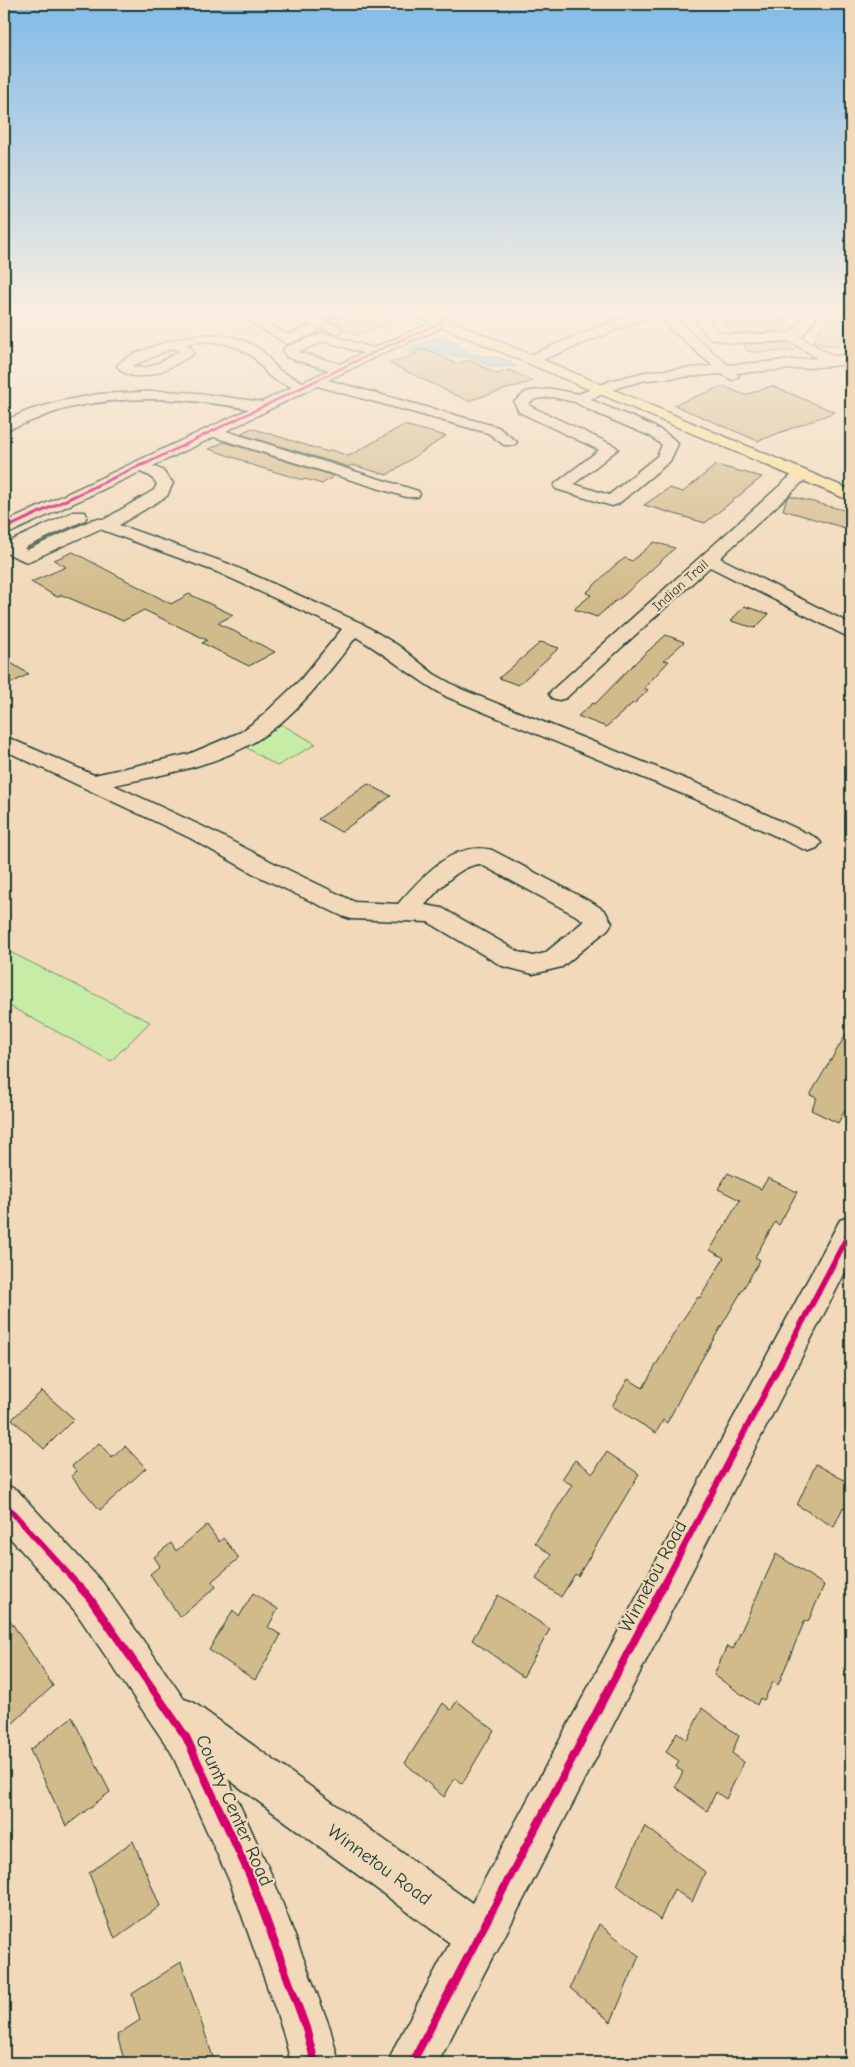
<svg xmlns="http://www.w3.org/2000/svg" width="855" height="2067" font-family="'Comic Neue',sans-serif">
<rect width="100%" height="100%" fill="#f1d9b9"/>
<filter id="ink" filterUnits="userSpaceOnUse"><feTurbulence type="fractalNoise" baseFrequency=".02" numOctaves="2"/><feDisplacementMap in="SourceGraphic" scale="10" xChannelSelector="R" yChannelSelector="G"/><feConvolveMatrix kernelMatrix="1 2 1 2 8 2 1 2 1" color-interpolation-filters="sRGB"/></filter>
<g filter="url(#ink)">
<g fill="#c7eca6" stroke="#73946d">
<path d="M281,724L316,744L277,766L244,746Z"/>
<path d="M4,949L150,1022L111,1061L4,1003Z"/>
</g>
<path fill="#89c5e9" stroke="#5f8fa1" d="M436,338C461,337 457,349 475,355C489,359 506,354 516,367L489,366L471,357L439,354L425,349L418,350L416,354L408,353L413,347Z"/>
<g fill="#d2bb8b" stroke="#1f3d34">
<path d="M352,310H366L397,321L357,335L343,329L341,324L327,320L346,315Z"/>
<path d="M834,311L851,314V319L837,347L813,342L821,327Z"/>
<path d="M786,321L779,332L733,333L725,324Z"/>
<path d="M787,343L794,351L749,352L743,344Z"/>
<path d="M418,349L431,351L457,364L469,360L497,374L509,370L533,381L468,401L389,363L415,355Z"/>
<path d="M723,386L745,395L772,386L835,412L758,441L674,405Z"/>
<path d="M404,425L446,436L387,475L352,465L349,467L240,434L251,428L328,452L331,450L349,456Z"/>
<path d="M224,442L334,476L322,484L305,479L303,480L245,463L247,462L209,449Z"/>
<path d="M716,465L762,477L705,523L644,505L669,488L683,492Z"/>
<path d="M790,496L851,512V521L845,528L783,510L786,500Z"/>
<path d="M654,542L675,548L623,596L614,602L597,617L574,609L591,595L586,593L614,566L625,558L632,561Z"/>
<path d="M73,552L171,604L189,594L233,615L218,623L275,652L249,666L202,643L207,640L144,610L123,621L62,595L57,597L31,582L66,567L54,560Z"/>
<path d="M744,606L769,614L755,628L731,621Z"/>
<path d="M666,635L684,642L664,660L669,661L644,688L648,690L635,703H633L606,727L578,716L593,703L595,704L640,658Z"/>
<path d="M541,642L559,648L518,685L499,678Z"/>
<path d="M4,659L29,674L4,687Z"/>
<path d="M368,784L391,796L341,832L318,819Z"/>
<path d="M851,1026V1099L838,1123L811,1110L817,1098L810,1095Z"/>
<path d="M728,1173L761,1189L768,1178L797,1192L779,1225L775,1222L755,1257L760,1260L685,1388L667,1423L663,1420L656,1433L612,1406L628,1379L643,1388L677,1328L698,1297L700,1298L724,1258L710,1250L740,1200L718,1189Z"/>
<path d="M42,1391L74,1419L44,1449L12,1419Z"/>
<path d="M99,1443L112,1458L125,1446L146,1468L100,1510L71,1476L77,1471L72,1466Z"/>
<path d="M607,1452L639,1474L578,1576L575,1574L561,1597L536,1579L551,1555L535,1543L572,1485L562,1479L575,1460L593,1473Z"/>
<path d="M816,1464L851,1484V1513L843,1507L834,1527L797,1505Z"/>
<path d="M207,1525L219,1542L223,1538L239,1558L212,1581L216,1587L180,1617L150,1574L160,1566L154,1557L171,1543L176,1551Z"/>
<path d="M776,1554L824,1585L808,1622L805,1620L778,1685L773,1682L764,1700L760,1698L757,1705L714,1675L727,1646L733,1649Z"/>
<path d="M253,1593L278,1609L268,1627L281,1635L255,1680L209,1650L233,1610L239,1617Z"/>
<path d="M498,1595L550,1629L523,1677L472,1640Z"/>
<path d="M4,1611L53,1686L12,1724L4,1710Z"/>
<path d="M457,1701L494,1730L462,1784L455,1778L444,1797L405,1763L443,1703L451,1710Z"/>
<path d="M702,1708L739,1736L732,1753L744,1762L726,1799L716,1792L707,1811L675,1787L683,1772L676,1767L679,1761L666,1752L677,1732L687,1740Z"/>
<path d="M72,1717L110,1792L66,1826L30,1750Z"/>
<path d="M645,1826L705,1872L692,1902L674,1889L660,1920L617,1885Z"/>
<path d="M133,1841L160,1906L115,1939L89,1873Z"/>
<path d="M599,1924L639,1956L611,2022L570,1988Z"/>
<path d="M181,1962L215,2063H125L117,2035L140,2020L132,1994Z"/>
</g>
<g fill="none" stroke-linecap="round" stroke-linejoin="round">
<defs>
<g id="minor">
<path d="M328,310H347L345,313L321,320L340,326L341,329L340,332L335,333L317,327L318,330L317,333L287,344L247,320L253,316L257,317L288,335L307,327H316L311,326L306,319L308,316Z"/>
<path d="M641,310H669L677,320L728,365L817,358L789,341L731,343L709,338L697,322L706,310H718L710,322L719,332L731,335L791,333L806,313L804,310H817L819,313L801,338L834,356L851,355V363L833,366L736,373L739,376L732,380L721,374L646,380L620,387L591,399C613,412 664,425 678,444L670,461L618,504L612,506L556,489L554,486L556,483L599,450L519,412L514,402L526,392L531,391L552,389L579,394L610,381L645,372L713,366L667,326L658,313L537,362L532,363L525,359L527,356ZM552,397L575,402L591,411L650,436L662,445L657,456L609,495L574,484L618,449L615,446L530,406L529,403L535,399Z"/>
<path d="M443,318L449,322L448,325L390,350L328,380L498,427L517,442L514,445H504L488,433L317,386L226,431L418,491L420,494L418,497H406L214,437L153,466L162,470L173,483L167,496L119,525L229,564L361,623L399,646L434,674L461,689L718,792L817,838L821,843L817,848L809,851L801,848L702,802L447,697C415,679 388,656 356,637C328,673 298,714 259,739C217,766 162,775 114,785L206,828L274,863L355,902L398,904C421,878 453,840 492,850L593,903L605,911L612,923L608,929L562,967L533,974L502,966L428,922L351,919L342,916L256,875L190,838L4,750V736L94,775L189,754L241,732L261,717L301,679L342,629L217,572L100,529L27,562L4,552V544L73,512H85L87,516L85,520L24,548L27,550L94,519H105L154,490L157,484L150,476L140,472L10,533L4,534V523L249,409C190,398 128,394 69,408C47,413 26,425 4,430V421L30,410L62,401L99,394L164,391L197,393L262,402L292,387C284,384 275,381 268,375C263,369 259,362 253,357C235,343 209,338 187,344L194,352L192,355C173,366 135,390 117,366C125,355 145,350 158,345C192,332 228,328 261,350C268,356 272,364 279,370C286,375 295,378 303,382L329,370L286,357L283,350L285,347L324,333L373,348ZM325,341L363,353L340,364L298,352ZM173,348L179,351C167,358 146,373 132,366ZM480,864L575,915L584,921L545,953L533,956L519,952L442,908L425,905C439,889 458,866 480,864Z"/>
<path d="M801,470L807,472L809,475L807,478L720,558L851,624V637L844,635L710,567L566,698L559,700L552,698L549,694L552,690L795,472Z"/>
<path d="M851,1216V1261L496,1953L494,1954L438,2063H388L395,2046L450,1943L228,1779L272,1876L330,2028L339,2063H291L282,2028L230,1882L171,1752L75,1611L4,1531V1484L17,1490L103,1583L184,1699L193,1702L472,1903L840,1220Z"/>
</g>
<path id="major" d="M408,310H425L851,490V501L410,313Z"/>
<path id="highway" d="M55,310H121L115,314H61Z"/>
</defs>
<use href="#minor" stroke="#1f3d34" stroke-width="3"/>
<use href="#major" stroke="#1f3d34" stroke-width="3"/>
<use href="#highway" stroke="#1f3d34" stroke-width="3"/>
<path stroke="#1f3d34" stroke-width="2" stroke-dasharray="2.5 2" stroke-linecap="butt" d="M726,313L785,320"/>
<use href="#minor" fill="#f1d9b9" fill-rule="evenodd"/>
<use href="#major" fill="#fadf96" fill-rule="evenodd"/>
<use href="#highway" fill="#fadf96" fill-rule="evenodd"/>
<defs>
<path id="cycleway-far3" d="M143,465L385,347L443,322"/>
<path id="cycleway-far2" d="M4,529L145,463"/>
<g id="cycleway-far1">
<path d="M4,1503L81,1588"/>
<path d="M662,1588L851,1230"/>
</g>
<g id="cycleway">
<path d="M79,1586L89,1597L186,1737L250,1876L306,2028L315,2063"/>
<path d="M412,2063L663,1586"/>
</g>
</defs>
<use href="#cycleway-far3" stroke="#f1d9b9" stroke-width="4.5"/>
<use href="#cycleway-far2" stroke="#f1d9b9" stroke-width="5"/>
<use href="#cycleway-far1" stroke="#f1d9b9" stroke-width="9"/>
<use href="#cycleway" stroke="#f1d9b9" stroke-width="11"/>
<use href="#cycleway-far3" stroke="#d6006c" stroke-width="2.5"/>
<use href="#cycleway-far2" stroke="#d6006c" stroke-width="3"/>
<use href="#cycleway-far1" stroke="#d6006c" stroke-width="6"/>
<use href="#cycleway" stroke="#d6006c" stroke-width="8"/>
</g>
</g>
<linearGradient id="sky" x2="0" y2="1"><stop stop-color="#82bbe8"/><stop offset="0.52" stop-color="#f9eee0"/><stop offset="1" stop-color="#f9eee0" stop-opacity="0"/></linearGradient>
<rect width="855" height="599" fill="url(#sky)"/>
<g text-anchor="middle" stroke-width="4.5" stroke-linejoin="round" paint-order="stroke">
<g font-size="14" fill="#1f3d34" stroke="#f1d9b9">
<text transform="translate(680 585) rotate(-42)" y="5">Indian Trail</text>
</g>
<g font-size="19" fill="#1f3d34" stroke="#f1d9b9">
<text transform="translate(652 1576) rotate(-62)" y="7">Winnetou Road</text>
<text transform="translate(235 1810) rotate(66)" y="7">County Center Road</text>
<text transform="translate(380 1864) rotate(36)" y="7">Winnetou Road</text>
</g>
</g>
<rect width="855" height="2067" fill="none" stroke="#f1d9b9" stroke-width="20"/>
<rect x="10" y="10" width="835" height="2047" fill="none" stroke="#1f3d34" stroke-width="2" filter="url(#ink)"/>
</svg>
